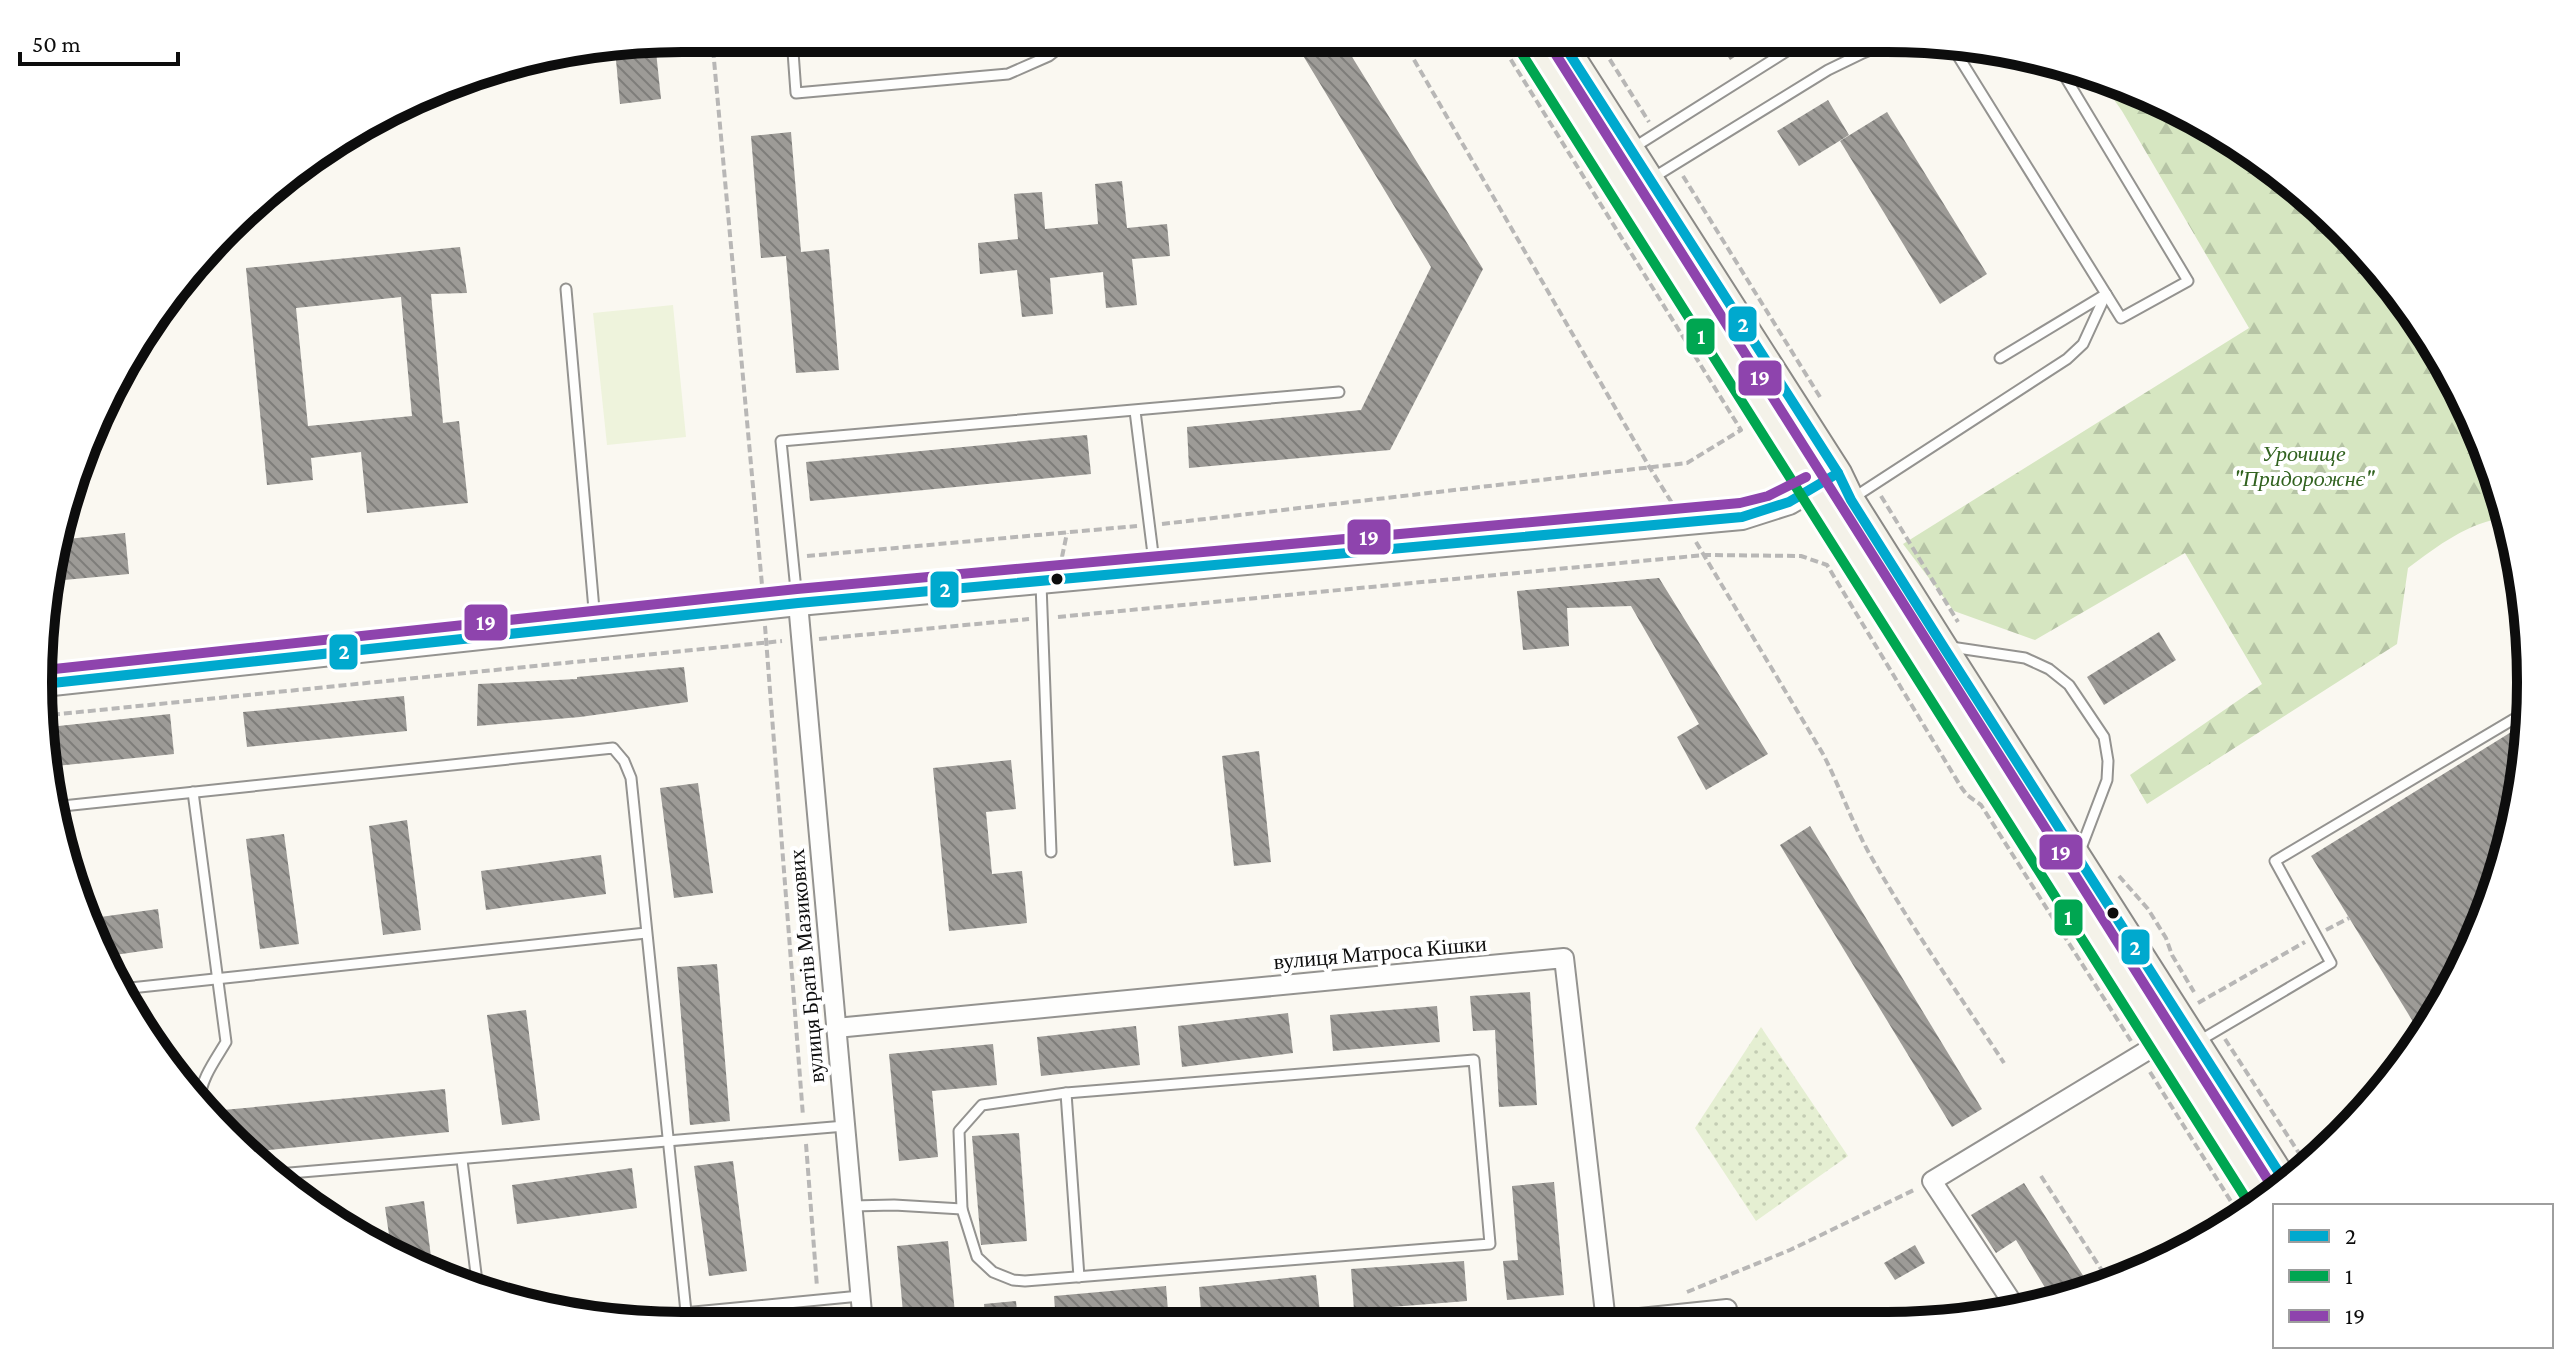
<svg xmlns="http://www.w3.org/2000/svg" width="2569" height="1364" font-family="'Crimson Pro',serif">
<defs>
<pattern id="forest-firs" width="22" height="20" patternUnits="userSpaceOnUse" patternTransform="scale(2)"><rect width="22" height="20" fill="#d6e6c1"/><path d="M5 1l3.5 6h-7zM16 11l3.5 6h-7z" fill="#b6c4a5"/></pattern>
<pattern id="park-dots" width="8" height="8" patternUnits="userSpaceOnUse" patternTransform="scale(2)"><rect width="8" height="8" fill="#e5efd2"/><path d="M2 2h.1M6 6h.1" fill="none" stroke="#c3ccb3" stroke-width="1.8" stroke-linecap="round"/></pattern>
<pattern id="building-back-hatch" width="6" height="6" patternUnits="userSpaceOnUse" patternTransform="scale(2)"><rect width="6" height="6" fill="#9d9b97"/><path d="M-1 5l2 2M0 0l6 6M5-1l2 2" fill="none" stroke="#7e7d7a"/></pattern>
</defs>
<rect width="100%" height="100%" fill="#faf8f1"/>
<path fill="url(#forest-firs)" d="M2098,77L2172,105L2279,171L2371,258L2445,360L2497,475L2507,517C2467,523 2439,545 2408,568L2397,644L2147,804L2130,775L2262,684L2185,553L2035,640L1954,611L1903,544L2249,328L2122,111Z"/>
<path fill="url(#park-dots)" d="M1761,1027L1848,1156L1756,1221L1695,1128Z"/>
<path fill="#eef3dc" d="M673,305L686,437L607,445L593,313Z"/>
<g fill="url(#building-back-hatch)" fill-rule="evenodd">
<path d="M1293,39H1341L1483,269L1390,450L1189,468L1187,427L1361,410L1431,267Z"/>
<path d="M1717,39H1762L1730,60Z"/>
<path d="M655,42L661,99L620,104L615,49Z"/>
<path d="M1828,100L1849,135L1799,166L1777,131Z"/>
<path d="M1887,112L1987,274L1940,304L1840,141Z"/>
<path d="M791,132L801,252L829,249L839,370L796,373L786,256L761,258L751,136Z"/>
<path d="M1122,181L1127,228L1167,224L1170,256L1132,259L1137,305L1106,308L1103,272L1050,278L1053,314L1022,317L1017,270L980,274L978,243L1018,239L1014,194L1042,192L1045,229L1098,224L1095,184Z"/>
<path d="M460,247L467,293L431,294L443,423L459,421L468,503L367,513L361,452L311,458L313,480L267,485L246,268ZM401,297L412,416L308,426L296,308Z"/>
<path d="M1087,435L1091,474L810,501L806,462Z"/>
<path d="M125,533L129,574L53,581L58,540Z"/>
<path d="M1659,578L1768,754L1706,790L1677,737L1699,724L1631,606L1567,608L1569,646L1523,650L1517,591Z"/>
<path d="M2159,632L2176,660L2104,705L2087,677Z"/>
<path d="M684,667L688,702L580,717L477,726L478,684L577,679V677Z"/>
<path d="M404,696L407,731L247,747L243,712Z"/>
<path d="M170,714L174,754L46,767L40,728Z"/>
<path d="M2529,721L2509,849L2464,967L2420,1033L2311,856Z"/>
<path d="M1259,751L1271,862L1234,866L1222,756Z"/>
<path d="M1011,760L1016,809L986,812L992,874L1022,871L1027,923L949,931L933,768Z"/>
<path d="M698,783L713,893L674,898L660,788Z"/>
<path d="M407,820L421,930L383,935L369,826Z"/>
<path d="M1810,826L1982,1109L1952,1127L1780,845Z"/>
<path d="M284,834L299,944L260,949L246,839Z"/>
<path d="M601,855L606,894L486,910L481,871Z"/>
<path d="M158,909L163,948L101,957L86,919Z"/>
<path d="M717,964L730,1121L690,1125L677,967Z"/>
<path d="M1530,992L1537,1105L1499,1107L1495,1030L1473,1031L1470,996Z"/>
<path d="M1437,1006L1440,1042L1333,1051L1330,1015Z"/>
<path d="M526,1010L540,1120L502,1125L487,1015Z"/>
<path d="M1288,1013L1293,1053L1182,1067L1178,1026Z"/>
<path d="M1136,1026L1140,1065L1041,1076L1037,1037Z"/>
<path d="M993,1044L997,1085L932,1091L938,1157L899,1161L889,1054Z"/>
<path d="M445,1089L449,1132L248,1152L225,1135L223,1110Z"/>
<path d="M1019,1133L1027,1241L981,1245L972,1136Z"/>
<path d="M733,1161L747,1271L709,1276L694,1166Z"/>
<path d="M632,1168L637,1208L517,1224L512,1185Z"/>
<path d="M1554,1182L1564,1295L1507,1300L1503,1261L1518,1260L1512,1186Z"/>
<path d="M2024,1183L2091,1288L2052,1299L2016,1240L1996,1253L1971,1215Z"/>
<path d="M424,1201L433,1273L392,1256L385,1207Z"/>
<path d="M948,1241L956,1324H904L897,1246Z"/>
<path d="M1915,1245L1925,1263L1895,1280L1884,1263Z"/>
<path d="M1464,1261L1467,1301L1354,1310L1351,1269Z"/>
<path d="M1316,1275L1320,1313L1202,1323L1199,1287Z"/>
<path d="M1166,1286L1169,1323H1056L1054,1296Z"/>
<path d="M1016,1301L1018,1323L986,1324L984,1304Z"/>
</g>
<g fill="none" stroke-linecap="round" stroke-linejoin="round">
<defs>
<g id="service">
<path d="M792,38L796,93L1008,74L1049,56L1072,38"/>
<path d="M1950,43L2121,318L2188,281L2055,60"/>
<path d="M1633,148L1806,39"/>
<path d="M1651,179L1828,70L1863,53L1898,39"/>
<path d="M566,289L595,621"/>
<path d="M2000,358L2106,294"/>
<path d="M1135,411L1155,570"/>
<path d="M1853,498L2067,359L2083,344L2106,294"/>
<path d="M1041,584L1051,852"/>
<path d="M797,600L781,441L1339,392"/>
<path d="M1951,647L2025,658L2049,669L2069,685L2104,737L2108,761L2107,780L2080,851"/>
<path d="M193,792L226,1042C216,1059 200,1080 200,1100"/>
<path d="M53,807L613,748L624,761L631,778L686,1312"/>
<path d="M121,989L646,933"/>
<path d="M2199,1041L2331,963L2275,861L2529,710"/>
<path d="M1474,1060L1490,1244L1025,1281L1013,1280L993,1272L977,1257L962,1209L959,1131L982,1105L1066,1093Z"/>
<path d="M1066,1093L1079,1277"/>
<path d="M462,1160L478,1290"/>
<path d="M278,1174L845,1126"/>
<path d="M852,1206L894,1205L962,1209"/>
<path d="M610,1320L860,1296"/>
</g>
<g id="minor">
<path d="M798,603L863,1324"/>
<path d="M836,1028L1564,958L1606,1322"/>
<path d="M2016,1308L1932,1181L2163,1041"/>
<path d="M1601,1322L1727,1309L1728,1321"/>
</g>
<path id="tertiary" d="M43,684L798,603L1742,517L1789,502L1838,473"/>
<g id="secondary">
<path d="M1529,39L2264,1201"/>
<path d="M1560,39L1838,473L1851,500L1943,646L2285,1182"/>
</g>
</defs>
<use href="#service" stroke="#949390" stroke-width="13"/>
<use href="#minor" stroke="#949390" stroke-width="22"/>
<use href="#tertiary" stroke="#949390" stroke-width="28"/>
<use href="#secondary" stroke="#8a8986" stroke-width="30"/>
<g stroke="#b8b7b6" stroke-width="4" stroke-dasharray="8 4" stroke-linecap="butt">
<path d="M712,38L762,585"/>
<path d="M1402,39L1650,468L1672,503"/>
<path d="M1597,39L1649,122"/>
<path d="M1683,176L1820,397"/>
<path d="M1881,496L1958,622"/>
<path d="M1162,524L1687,463L1741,430L1498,39"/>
<path d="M1696,542L1823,754C1841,789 1853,826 1873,860C1913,930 1960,996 2004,1063"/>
<path d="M807,556L1137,526"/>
<path d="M1062,557L1067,533"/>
<path d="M1058,617L1704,555L1801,556L1827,565L1961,787L1967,795L1981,805L2131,1041"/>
<path d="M765,626L803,1116"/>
<path d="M819,639L1029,619"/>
<path d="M40,716L782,641"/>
<path d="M2119,876L2148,909L2166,938L2172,955L2194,992"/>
<path d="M2326,930L2349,918"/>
<path d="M2198,1003L2305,942"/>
<path d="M2225,1039L2306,1164"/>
<path d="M2150,1072L2242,1219"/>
<path d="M806,1144L817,1287"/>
<path d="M2041,1176L2110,1283"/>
<path d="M1687,1292L1790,1250L1916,1189"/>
<path d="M819,1312L820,1324"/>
</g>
<use href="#service" stroke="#fefefd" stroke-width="9"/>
<use href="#minor" stroke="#fefefd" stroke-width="18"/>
<use href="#tertiary" stroke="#fefefd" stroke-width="24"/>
<use href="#secondary" stroke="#f4f2e9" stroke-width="26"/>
<defs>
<g id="bus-1">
<path d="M1560,39L1838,473L1851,500L1943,646L2285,1182"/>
<path d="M43,684L798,603L1742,517L1789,502L1838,473"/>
</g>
<path id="bus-2" d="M1517,46L2252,1208"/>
<g id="bus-3">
<path d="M1546,39L2275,1191"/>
<path d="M45,670L797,589L1740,503L1768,496L1806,477"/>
</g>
</defs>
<use href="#bus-1" stroke="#fff" stroke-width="16"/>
<use href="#bus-2" stroke="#fff" stroke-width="16"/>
<use href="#bus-3" stroke="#fff" stroke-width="16"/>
<use href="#bus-1" stroke="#00a9ce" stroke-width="10"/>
<use href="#bus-2" stroke="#00a651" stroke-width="10"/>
<use href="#bus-3" stroke="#8e44ad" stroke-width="10"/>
</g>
<g fill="#0d0d0d" stroke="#fff" stroke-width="3">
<circle cx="1057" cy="579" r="7"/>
<circle cx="2113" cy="913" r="7"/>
</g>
<g text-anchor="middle" stroke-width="8" stroke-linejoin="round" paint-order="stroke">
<g font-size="22" font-style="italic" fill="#326220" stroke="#fff">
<text x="2304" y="461">Урочище<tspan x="2304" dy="25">"Придорожнє"</tspan></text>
</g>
<g font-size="22" fill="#0d0d0d" stroke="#fff">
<text transform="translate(1380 952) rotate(-5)" y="8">вулиця Матроса Кішки</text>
<text transform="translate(806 966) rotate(-95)" y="8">вулиця Братів Мазикових</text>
</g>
</g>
<path d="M0 0H2569V1364H0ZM682 52H1887A630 630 0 0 1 2517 682V682A630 630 0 0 1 1887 1312H682A630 630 0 0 1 52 682V682A630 630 0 0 1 682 52Z" fill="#fff" fill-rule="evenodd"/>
<path fill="none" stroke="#0d0d0d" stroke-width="10" d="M682 52H1887A630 630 0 0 1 2517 682V682A630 630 0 0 1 1887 1312H682A630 630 0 0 1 52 682V682A630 630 0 0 1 682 52Z"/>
<g stroke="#fff" stroke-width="3">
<rect x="1727" y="305" width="31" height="38" rx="8" fill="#00a9ce"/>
<rect x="1685" y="317" width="31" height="39" rx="8" fill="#00a651"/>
<rect x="1737" y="359" width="46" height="38" rx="8" fill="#8e44ad"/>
<rect x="1346" y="518" width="46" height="38" rx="8" fill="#8e44ad"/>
<rect x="929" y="570" width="31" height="39" rx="8" fill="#00a9ce"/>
<rect x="463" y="603" width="46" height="39" rx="8" fill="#8e44ad"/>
<rect x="328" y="633" width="31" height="38" rx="8" fill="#00a9ce"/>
<rect x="2038" y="833" width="46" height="38" rx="8" fill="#8e44ad"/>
<rect x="2053" y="898" width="31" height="39" rx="8" fill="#00a651"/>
<rect x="2120" y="928" width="31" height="38" rx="8" fill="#00a9ce"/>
</g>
<g font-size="22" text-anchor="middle" font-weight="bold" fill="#fff">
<text x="1743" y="332">2</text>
<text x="1701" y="344">1</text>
<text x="1760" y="385">19</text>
<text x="1369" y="545">19</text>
<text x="945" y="597">2</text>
<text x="486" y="630">19</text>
<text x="344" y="659">2</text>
<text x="2061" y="860">19</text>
<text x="2068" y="925">1</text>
<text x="2135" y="955">2</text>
</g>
<rect x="2273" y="1204" width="280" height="144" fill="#ffffff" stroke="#9e9e9e" stroke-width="2"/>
<rect x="2289" y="1230" width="40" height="12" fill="#00a9ce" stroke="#9e9e9e" stroke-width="2"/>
<text x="2345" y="1244" font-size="24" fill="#0d0d0d">2</text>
<rect x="2289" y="1270" width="40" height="12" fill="#00a651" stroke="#9e9e9e" stroke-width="2"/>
<text x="2345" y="1284" font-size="24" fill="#0d0d0d">1</text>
<rect x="2289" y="1310" width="40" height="12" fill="#8e44ad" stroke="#9e9e9e" stroke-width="2"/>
<text x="2345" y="1324" font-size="24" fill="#0d0d0d">19</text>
<path d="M20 52v12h158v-12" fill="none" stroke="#0d0d0d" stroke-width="4"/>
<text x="32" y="52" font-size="24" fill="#0d0d0d" stroke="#ffffff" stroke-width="6" paint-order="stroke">50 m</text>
</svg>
